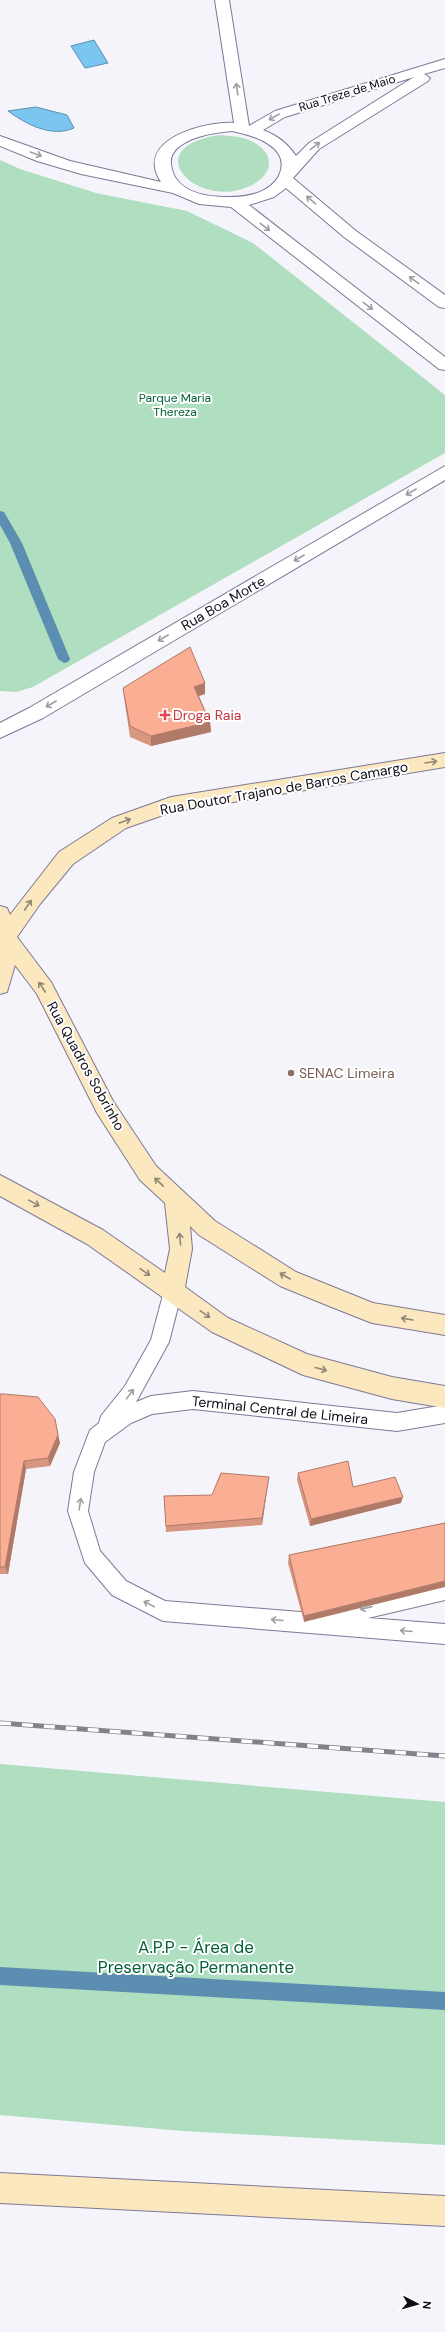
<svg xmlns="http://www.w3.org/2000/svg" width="445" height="2332" font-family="'DM Sans',sans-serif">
<rect width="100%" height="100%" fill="#f5f4fb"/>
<g fill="#afdec0">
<path d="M219,135C229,136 240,136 249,140C275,151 276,174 250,186C198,211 135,148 219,135Z"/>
<path d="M0,160L20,169L96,193L187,211L253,243L445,395V453L33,687L16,692L0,691Z"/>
<path d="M0,1764L445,1802V2145L183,2131L0,2115Z"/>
</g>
<g fill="#7bc6f1" stroke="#5b8eb0">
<path d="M94,40L108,63L85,68L71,46Z"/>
<path d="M36,107L67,115L74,128C51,138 26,124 8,111Z"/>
</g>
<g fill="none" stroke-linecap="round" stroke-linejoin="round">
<g fill="#5b8eb0" fill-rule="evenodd">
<path d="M0,511L4,512L22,543L70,659L68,662L64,663L58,659L10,543L0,525Z"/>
<path d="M0,1967L445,1992V2010L0,1985Z"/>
</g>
<defs>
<path id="service" d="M173,1283L180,1285L182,1291L169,1342L136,1402L151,1396L193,1391L397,1413L445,1405V1423L397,1431L193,1409L152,1414L131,1423L105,1442L94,1472L88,1511L100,1551L126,1581L165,1601L313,1613L321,1608L445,1580V1600L368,1618L445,1624V1644L163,1621L112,1595L85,1563L68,1511L74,1472L90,1430L99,1423L101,1416L125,1386L151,1340L164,1291L166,1285Z"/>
<path id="minor" d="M215,0H229L249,126L275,111L445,59V68L424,74L430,78L428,81L319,149L293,178L356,231L445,295V308L439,307L344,237L286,188L274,197L249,205L445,357V370L439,369L231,207L199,204L173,193L81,174L37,161L0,146V136L70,161L161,182C133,140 205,121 234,123ZM414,77L309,143L296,156C287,143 278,136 263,130L285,117ZM232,131C252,135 290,146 280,173C278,180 271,186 264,190C253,196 240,197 228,197C205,197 174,192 171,164C170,157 174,150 180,146C195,135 214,133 232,131Z"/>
<path id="tertiary" d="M445,466V480L43,718L0,738V723L29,708Z"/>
<g id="secondary">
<path d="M445,753V767L172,812L126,828L73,864L40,904L17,937L51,982L113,1101L156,1166L215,1221L296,1272L373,1303L445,1315V1335L372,1323L329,1306L280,1286L199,1235L190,1226L192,1249L185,1287L228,1318L307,1354L392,1377L445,1386V1408L392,1399L303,1375L212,1332L87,1244L0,1196V1175L103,1230L165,1273L170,1249L165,1203L140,1180L97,1113L37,994L15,965L7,992L0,994V906L7,908L10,915L59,852L112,818L171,797Z"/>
<path d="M0,2173L445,2196V2226L0,2203Z"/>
</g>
</defs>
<use href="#service" stroke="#7e7897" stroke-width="2"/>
<use href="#minor" stroke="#7e7897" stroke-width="2"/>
<use href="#tertiary" stroke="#7e7897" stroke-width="2"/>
<use href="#secondary" stroke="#7e7897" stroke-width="2"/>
<use href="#service" fill="#fff" fill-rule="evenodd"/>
<use href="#minor" fill="#fff" fill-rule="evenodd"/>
<use href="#tertiary" fill="#fff" fill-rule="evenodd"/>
<use href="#secondary" fill="#fbe8bf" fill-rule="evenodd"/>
<defs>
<path id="rail" d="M0,1723L445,1756"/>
</defs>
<use href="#rail" stroke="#83818a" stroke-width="5"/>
<use href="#rail" stroke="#fff" stroke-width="3.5" stroke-dasharray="11" stroke-linecap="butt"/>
</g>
<g fill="#d7967f">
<path d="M205,683V694L199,696L210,722L211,732L151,746L130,737L124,698L123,688Z"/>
<path d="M0,1394L60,1443L50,1466L26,1469L8,1574H0Z"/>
<path d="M298,1473L353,1487L401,1503L310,1526L297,1480Z"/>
<path d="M269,1477L268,1483L262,1525L166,1532L164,1496L212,1495Z"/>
<path d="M445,1523L304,1622L288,1563L289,1555Z"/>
</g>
<g fill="#af7a68">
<path d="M205,683V694L195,697L194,687Z"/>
<path d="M210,722L211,732L151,746V736Z"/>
<path d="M55,1419L60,1443L50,1466L48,1458Z"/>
<path d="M24,1461L26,1469L8,1574L5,1567Z"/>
<path d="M269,1477L268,1483L262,1525V1518Z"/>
<path d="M403,1497L401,1503L310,1526L311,1519Z"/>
<path d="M445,1581V1587L304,1622V1616Z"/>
</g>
<g fill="#faae94" stroke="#af7a68">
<path d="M190,647L205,683L194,687L210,722L151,736L130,726L123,688Z"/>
<path d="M0,1394H4L38,1397L55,1419L58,1435L48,1458L24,1461L5,1567H0Z"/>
<path d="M348,1461L353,1487L395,1477L403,1497L311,1519L298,1473Z"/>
<path d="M221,1473L269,1477L262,1518L166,1526L164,1496L212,1495Z"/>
<path d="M445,1523V1581L304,1616L289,1555Z"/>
</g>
<defs><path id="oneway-shaft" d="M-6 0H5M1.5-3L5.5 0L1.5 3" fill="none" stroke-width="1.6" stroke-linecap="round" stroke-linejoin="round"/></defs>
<g stroke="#9f9ea3">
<use href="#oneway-shaft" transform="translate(237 89) rotate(-98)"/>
<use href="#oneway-shaft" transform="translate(274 117) rotate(150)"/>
<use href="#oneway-shaft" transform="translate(315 146) rotate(-38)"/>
<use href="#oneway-shaft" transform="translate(36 154) rotate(20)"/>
<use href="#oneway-shaft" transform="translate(311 200) rotate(-139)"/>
<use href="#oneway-shaft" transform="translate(265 227) rotate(37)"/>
<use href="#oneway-shaft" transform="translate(414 280) rotate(-144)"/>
<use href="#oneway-shaft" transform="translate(368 306) rotate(37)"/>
<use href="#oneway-shaft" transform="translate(411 492) rotate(150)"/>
<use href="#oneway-shaft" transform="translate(299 558) rotate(150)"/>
<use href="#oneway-shaft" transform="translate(163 638) rotate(150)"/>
<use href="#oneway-shaft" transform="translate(51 704) rotate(150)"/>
<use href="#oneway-shaft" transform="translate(130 1394) rotate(-54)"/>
<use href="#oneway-shaft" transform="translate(80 1504) rotate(-81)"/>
<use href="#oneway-shaft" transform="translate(149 1604) rotate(-153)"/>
<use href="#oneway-shaft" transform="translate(366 1608) rotate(167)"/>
<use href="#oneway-shaft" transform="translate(277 1620) rotate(-175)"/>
<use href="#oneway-shaft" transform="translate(406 1631) rotate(-175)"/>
</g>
<g stroke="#918574">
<use href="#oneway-shaft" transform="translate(431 762) rotate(-9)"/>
<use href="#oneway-shaft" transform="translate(125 821) rotate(-20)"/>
<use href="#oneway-shaft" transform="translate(28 905) rotate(-56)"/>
<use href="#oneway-shaft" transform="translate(42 987) rotate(-123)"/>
<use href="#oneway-shaft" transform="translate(159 1182) rotate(-137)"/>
<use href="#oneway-shaft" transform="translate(34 1203) rotate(29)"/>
<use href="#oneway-shaft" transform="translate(180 1239) rotate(-96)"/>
<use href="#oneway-shaft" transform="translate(145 1272) rotate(35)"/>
<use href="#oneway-shaft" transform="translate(285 1276) rotate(-150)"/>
<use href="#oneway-shaft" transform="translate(205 1314) rotate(35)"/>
<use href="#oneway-shaft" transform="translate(407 1319) rotate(-170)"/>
<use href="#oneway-shaft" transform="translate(321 1369) rotate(15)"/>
</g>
<path fill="#e0444e" stroke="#fff" stroke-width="1.5" d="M163 709h4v4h4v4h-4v4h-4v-4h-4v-4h4z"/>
<circle fill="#8d6e63" stroke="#fff" stroke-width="1.5" cx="291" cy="1073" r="4"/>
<g text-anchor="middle" stroke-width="4" stroke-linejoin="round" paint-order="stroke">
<g font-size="12" fill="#100d18" stroke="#fff">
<text transform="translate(347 93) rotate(-17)" y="4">Rua Treze de Maio</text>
</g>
<g font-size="12" fill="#046038" stroke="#fff">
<text x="175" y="402">Parque Maria<tspan x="175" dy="14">Thereza</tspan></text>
</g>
<g font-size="14" fill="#100d18" stroke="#fff">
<text transform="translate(223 603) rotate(-30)" y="5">Rua Boa Morte</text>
<text transform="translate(284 788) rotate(-10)" y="5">Rua Doutor Trajano de Barros Camargo</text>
<text transform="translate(86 1066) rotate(61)" y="5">Rua Quadros Sobrinho</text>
<text transform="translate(280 1410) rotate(6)" y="5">Terminal Central de Limeira</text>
</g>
<g font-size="14" fill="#be3a42" stroke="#fff" text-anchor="start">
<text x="173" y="720">Droga Raia</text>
</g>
<g font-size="14" fill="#785e54" stroke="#fff" text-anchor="start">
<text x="299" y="1078">SENAC Limeira</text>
</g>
<g font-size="17" fill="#046038" stroke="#fff">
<text x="196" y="1953">A.P.P - Área de<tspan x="196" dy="20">Preservação Permanente</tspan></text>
</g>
</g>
<g transform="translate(417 2304) rotate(96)" stroke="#ffffff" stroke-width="3" paint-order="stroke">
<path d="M0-3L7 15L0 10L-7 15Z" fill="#100d18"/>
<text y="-6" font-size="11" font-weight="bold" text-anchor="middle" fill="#100d18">N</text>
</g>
</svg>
